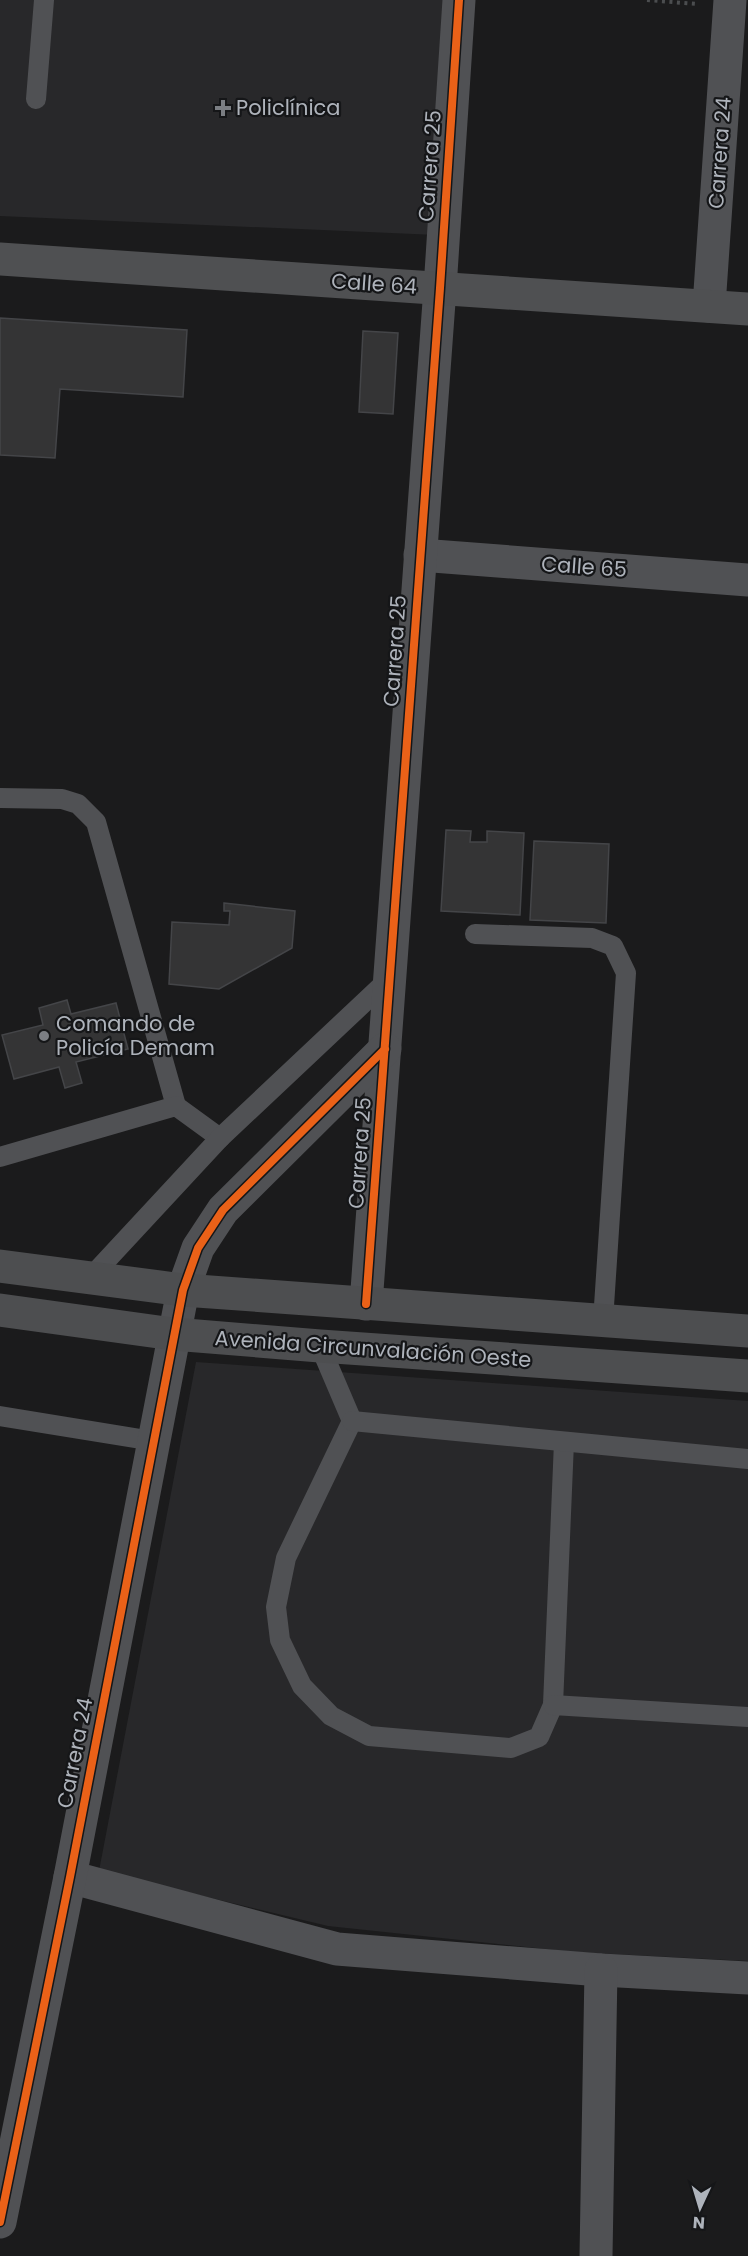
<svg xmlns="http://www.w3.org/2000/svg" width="748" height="2256" font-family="Poppins,sans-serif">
<rect width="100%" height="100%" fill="#1b1b1c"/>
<g fill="#28282a">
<path d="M0,0H454L437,235L0,216Z"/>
<path d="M196,1362L748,1401V1961L574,1952L328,1926L99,1871Z"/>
</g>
<g fill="#343435" stroke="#444548" stroke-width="1.5">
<path d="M0,318L187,330L183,397L60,389L55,458L0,455Z"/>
<path d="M363,331L398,333L393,414L359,412Z"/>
<path d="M446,830L471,831L470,842H487V831L524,833L520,915L441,911Z"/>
<path d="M534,841L609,844L606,923L530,920Z"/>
<path d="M224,903L295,911L292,948L219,989L169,984L172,922L229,925L230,911H224Z"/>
<path d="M67,1000L71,1014L116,1003L128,1049L76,1062L82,1083L65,1088L59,1067L14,1079L2,1035L43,1025L39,1008Z"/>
</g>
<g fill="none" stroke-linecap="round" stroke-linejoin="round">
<path stroke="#4b4d4f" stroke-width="4" stroke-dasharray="3 4.5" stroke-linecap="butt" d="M647,0L697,4"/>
<g stroke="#505154" stroke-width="20">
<path d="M36,99L44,0"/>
<path d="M0,798L62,799L78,804L96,822L176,1106"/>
<path d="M475,934L592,938L613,946L626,973L603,1321"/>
<path d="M0,1157L176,1106L220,1138"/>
<path d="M90,1278L220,1138L390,978"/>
<path d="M320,1346L352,1421L286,1558L276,1607L280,1640L302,1686L331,1716L369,1736L511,1748L539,1737L553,1705L564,1442"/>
<path d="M0,1416L153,1441"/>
<path d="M352,1421L748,1459"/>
<path d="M553,1705L748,1717"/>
</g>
<g stroke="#505154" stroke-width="33">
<path d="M709,306L730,0"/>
<path d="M420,555L748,580"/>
<path d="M366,1304L440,288L459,0"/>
<path d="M70,1877L337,1949L601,1970L748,1978"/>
<path d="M0,2222L70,1877L183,1290L198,1248L223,1210L385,1049"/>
<path d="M596,2256L601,1970"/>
</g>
<path stroke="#4f5052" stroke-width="33" d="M0,259L748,309"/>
<g stroke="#4d4e50" stroke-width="33">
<path d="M0,1266L183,1290L748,1331"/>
<path d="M0,1310L173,1334L320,1346L748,1376"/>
</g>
<defs>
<g id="cycleway">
<path d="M366,1304L440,288L459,0"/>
<path d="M0,2222L70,1877L183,1290L198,1248L223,1210L385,1049"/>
</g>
</defs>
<use href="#cycleway" stroke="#151618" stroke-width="11"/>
<use href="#cycleway" stroke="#ea6118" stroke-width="8"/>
</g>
<g fill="#7b7e83" stroke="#151618" stroke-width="2">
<path d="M220 99h6v6h6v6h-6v6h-6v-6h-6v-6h6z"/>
<circle cx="44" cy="1036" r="6"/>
</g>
<g text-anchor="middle" stroke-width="4.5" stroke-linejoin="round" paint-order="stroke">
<g font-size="21" fill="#aeb3bb" stroke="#151618" text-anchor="start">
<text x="236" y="115">Policlínica</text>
<text x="56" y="1031">Comando de<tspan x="56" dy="24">Policía Demam</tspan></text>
</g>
<g font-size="21" fill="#aeb3bb" stroke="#151618">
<text transform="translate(720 153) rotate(-86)" y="7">Carrera 24</text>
<text transform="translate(430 166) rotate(-86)" y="7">Carrera 25</text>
<text transform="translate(374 284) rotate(4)" y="7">Calle 64</text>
<text transform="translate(584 567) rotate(4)" y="7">Calle 65</text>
<text transform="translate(395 651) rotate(-86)" y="7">Carrera 25</text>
<text transform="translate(360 1153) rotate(-86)" y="7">Carrera 25</text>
<text transform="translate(373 1349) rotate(4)" y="7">Avenida Circunvalación Oeste</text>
<text transform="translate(75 1753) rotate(-79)" y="7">Carrera 24</text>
</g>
</g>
<g transform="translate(700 2208) rotate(184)" stroke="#151618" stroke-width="4.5" paint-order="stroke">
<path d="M0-4.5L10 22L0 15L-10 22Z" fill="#aeb3bb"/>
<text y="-9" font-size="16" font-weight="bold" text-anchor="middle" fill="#aeb3bb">N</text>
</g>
</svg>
